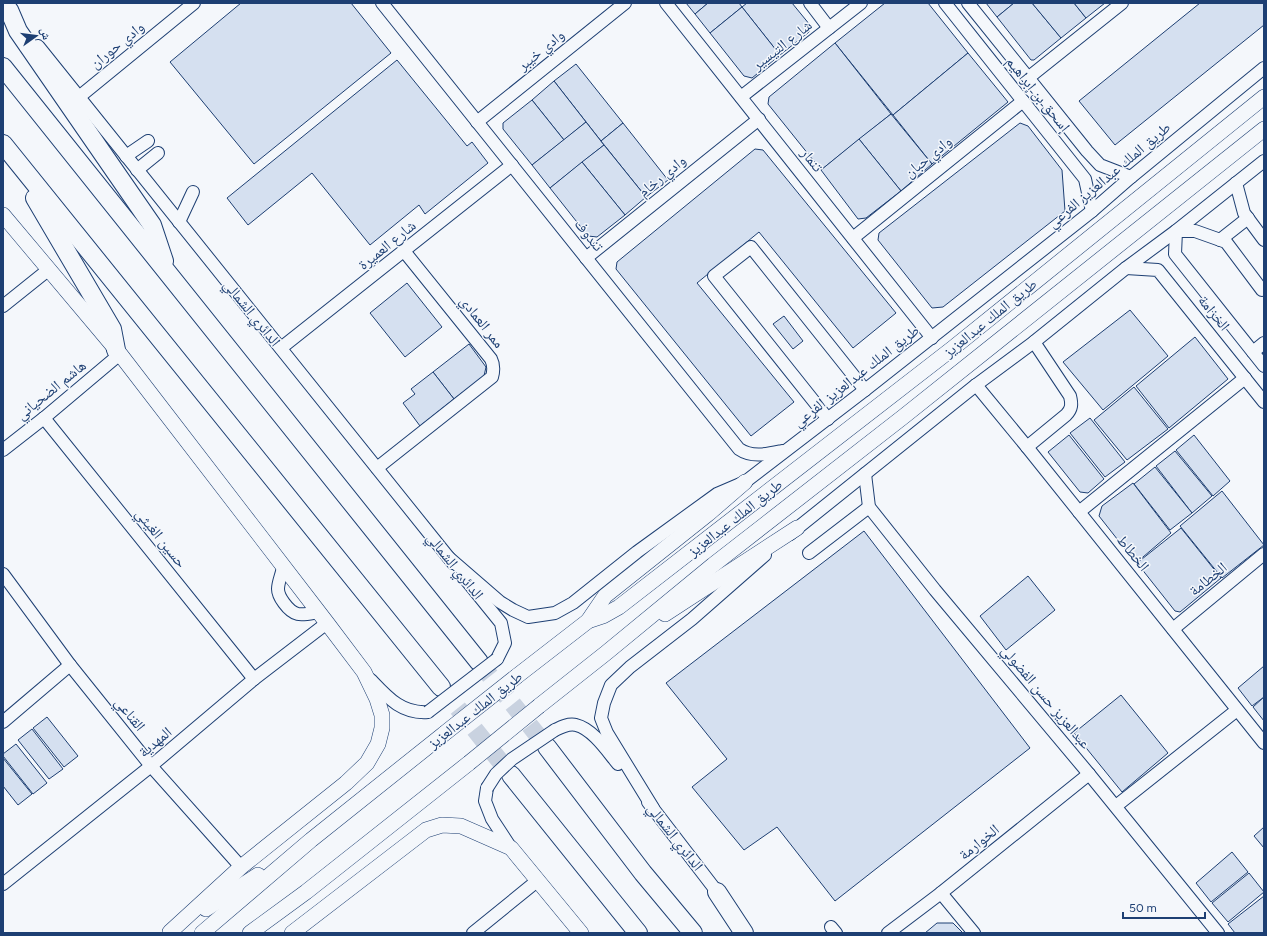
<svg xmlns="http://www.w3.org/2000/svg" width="1267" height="936" font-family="Figtree,'Noto Naskh Arabic',sans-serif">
<rect width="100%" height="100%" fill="#f4f7fb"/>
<g fill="#d5e0f0" stroke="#1d3f73">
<path d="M241,3H351L391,53L254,164L170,62Z"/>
<path d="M686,3H708L695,14Z"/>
<path d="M708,3H739L742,7L710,33L695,14Z"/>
<path d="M747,3H792L810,25L809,32L780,55L742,7Z"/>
<path d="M885,3H928L968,53L893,115L835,43Z"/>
<path d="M986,3H1014L997,17Z"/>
<path d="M1014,3H1032L1061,38L1034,60H1031L997,17Z"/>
<path d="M1032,3H1074L1086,18L1061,38Z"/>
<path d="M1074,3H1105L1086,18Z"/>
<path d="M1200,3H1264V25L1115,145L1079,101Z"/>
<path d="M742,7L780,55L752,78L744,76L710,33Z"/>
<path d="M835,43L891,114L821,170L768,104L769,97Z"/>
<path d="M968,53L1008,102L932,164L893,115Z"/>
<path d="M397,60L467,146L472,142L488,163L425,214L419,205L370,245L312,173L248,225L227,198Z"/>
<path d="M576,64L623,123L601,141L554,81Z"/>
<path d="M554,81L586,122L564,140L532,100Z"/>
<path d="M532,100L564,140L532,165L503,129V123Z"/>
<path d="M891,114L932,164L901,191L859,139Z"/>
<path d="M586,122L604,145L550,188L532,165Z"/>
<path d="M623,123L668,180L646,197L601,141Z"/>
<path d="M1020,123L1028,126L1062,170L1065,211L943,307L932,308L878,240L879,233Z"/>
<path d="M859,139L901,191L866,218L858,219L821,170Z"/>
<path d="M604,145L646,197L625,215L582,162Z"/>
<path d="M755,149L763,150L896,313L853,348L759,232L697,283L794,402L751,436L616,269L617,262Z"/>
<path d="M582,162L625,215L597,237L588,236L550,188Z"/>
<path d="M407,283L442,327L405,357L370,313Z"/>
<path d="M1130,310L1168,356L1103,410L1063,362Z"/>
<path d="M784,316L803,341L793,349L773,324Z"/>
<path d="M1195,337L1228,379L1169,428L1136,386Z"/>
<path d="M469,344L486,367L484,376L454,399L433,372Z"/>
<path d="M433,372L454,399L420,426L403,403L415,394L411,389Z"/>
<path d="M1134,387L1168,429L1127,460L1094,420Z"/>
<path d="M1090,418L1125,462L1105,477L1070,433Z"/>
<path d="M1069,435L1104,479L1088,493L1080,492L1048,452Z"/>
<path d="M1194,435L1230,481L1213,496L1176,450Z"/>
<path d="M1175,451L1212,496L1192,513L1156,466Z"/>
<path d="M1155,467L1192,513L1170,530L1134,484Z"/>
<path d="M1133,483L1171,533L1136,563L1099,516L1102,506Z"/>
<path d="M1222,491L1264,545L1222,578L1180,526Z"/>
<path d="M1181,528L1221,578L1180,612L1175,611L1137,563Z"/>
<path d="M864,531L1030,748L835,901L777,827L744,850L692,787L727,759L666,683Z"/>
<path d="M1028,576L1055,610L1006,650L980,616Z"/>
<path d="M1264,666V697L1252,706L1238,688Z"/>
<path d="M1121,695L1168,753L1122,792L1074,733Z"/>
<path d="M1264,697V721L1253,707Z"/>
<path d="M47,717L78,756L64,767L33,728Z"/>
<path d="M32,729L63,769L49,779L18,740Z"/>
<path d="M16,744L47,783L33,794L3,756V754Z"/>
<path d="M3,758L32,794L18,805L3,786Z"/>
<path d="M1264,827V848L1254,836Z"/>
<path d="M1232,852L1248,872L1211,902L1196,883Z"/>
<path d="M1249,873L1264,892L1228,922L1212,903Z"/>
<path d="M1264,896V933H1235L1228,924Z"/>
<path d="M937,923H953L963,933H925Z"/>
</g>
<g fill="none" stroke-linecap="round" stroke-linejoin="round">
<g stroke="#c9d2e0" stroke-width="18" stroke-dasharray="18 9" stroke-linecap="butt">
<path d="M479,662L547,747"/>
<path d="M441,687L511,775"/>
</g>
<defs>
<g id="minor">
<path d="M382,3L739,449C752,458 768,454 782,451"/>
<path d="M666,3L932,338"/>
<path d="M810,3L829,28"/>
<path d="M945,3L1085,179L1092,211"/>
<path d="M968,3L1087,151L1100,165L1131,177"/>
<path d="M38,46L453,563"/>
<path d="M1028,78L1122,3"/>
<path d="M79,97L194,3"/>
<path d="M741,97L861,3"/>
<path d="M477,122L625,3"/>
<path d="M126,156L148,141"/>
<path d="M137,170L158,153"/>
<path d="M1236,183L1244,213L1264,240"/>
<path d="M179,222L193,192"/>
<path d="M853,238L1023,101"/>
<path d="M1220,240L1248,218"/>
<path d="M586,258L759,119"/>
<path d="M1126,268L1158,270L1264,402"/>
<path d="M1264,288L1262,290L1226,242L1195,231H1176L1175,254L1264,366"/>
<path d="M3,306L48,270"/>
<path d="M281,348L512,165"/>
<path d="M1253,352L1264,343"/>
<path d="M976,385L1027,447L1264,743"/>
<path d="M44,418L254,679"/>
<path d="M828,419L714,276L751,247L865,390"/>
<path d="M1027,447L1066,415C1072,409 1072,404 1070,396L1034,342"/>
<path d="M3,450L44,418L120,354"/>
<path d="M377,468L492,377C494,370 494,365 491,359L404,251"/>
<path d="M865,474L869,507L935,590L1089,774L1218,933"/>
<path d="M1079,512L1245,378"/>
<path d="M790,534L976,385L1034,342L1126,268L1176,231L1264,161"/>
<path d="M809,553L869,507"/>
<path d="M448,557L500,602L513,610L528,617L555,613L573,603L637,552L717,494L745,482L865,390L1092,211L1131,177L1264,68"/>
<path d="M283,567C282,574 278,582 278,589C278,594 281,599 284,603C295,618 302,615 318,612"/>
<path d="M3,574L70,665L151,766L241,867"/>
<path d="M467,581L501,623L505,643L497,659"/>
<path d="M1173,629L1264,554"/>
<path d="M371,680C388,698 402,714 428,712"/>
<path d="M3,722L70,665"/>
<path d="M555,730C561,727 569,723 576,725C593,729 608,752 618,764"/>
<path d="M487,788L485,801L492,819L511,848"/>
<path d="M648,802L721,897"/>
<path d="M1116,806L1237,710"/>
<path d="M653,808L607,733L601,718L604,703L611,685L630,667L692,619L765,555"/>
<path d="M3,884L151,766L254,679L327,623"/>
<path d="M941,893L974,933"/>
<path d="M831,927L836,933"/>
<path d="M473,933L537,881"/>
<path d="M888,933L941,893L1089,774"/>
</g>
<g id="major">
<path d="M3,215L120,354L327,623L364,672L377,699L382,715V728L378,744L367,763L346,783L241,867L170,932"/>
<path d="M665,614L797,528"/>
<path d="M588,621L605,596L708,514L745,482"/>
<path d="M517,676L588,621L603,616L619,607L953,348L1264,97"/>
<path d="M539,706L606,653L713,565L903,417L1264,129"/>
<path d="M206,909L258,875"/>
<path d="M202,933L311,840L445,733"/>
<path d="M250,933L306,892L469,763"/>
<path d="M292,933L426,830L442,825L461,826L511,848L581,933"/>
</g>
<g id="highway">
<path d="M9,10L18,31L152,225L164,261"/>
<path d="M3,67L479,662"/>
<path d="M3,144L441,687"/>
<path d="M35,198L112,329L116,350"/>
<path d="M547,747L643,873L693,933"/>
<path d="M511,775L638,933"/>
<path d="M717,892L744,933"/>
</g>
</defs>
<use href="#minor" stroke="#1d3f73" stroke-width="14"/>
<use href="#major" stroke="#1d3f73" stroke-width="16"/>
<use href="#highway" stroke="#1d3f73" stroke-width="20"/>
<use href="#minor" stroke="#f4f7fb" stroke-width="12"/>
<use href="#major" stroke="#f4f7fb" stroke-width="15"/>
<use href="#highway" stroke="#f4f7fb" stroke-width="18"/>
<defs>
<g id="minor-bridge">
<path d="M428,712L497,659"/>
<path d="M487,788L496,774L512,759L555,730"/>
</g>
<g id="major-bridge">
<path d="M445,733L517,676"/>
<path d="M469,763L539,706"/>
</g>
</defs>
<use href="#minor-bridge" stroke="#1d3f73" stroke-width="14" stroke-linecap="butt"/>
<use href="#major-bridge" stroke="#1d3f73" stroke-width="16" stroke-linecap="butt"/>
<use href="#minor-bridge" stroke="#f4f7fb" stroke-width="12"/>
<use href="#major-bridge" stroke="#f4f7fb" stroke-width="15"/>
</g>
<g text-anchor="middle" stroke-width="3" stroke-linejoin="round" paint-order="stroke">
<g font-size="15" fill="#1d3f73" stroke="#f4f7fb">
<text transform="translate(117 45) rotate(-39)" y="5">وادي حوران</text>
<text transform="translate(782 45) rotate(-38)" y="5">شارع التيسير</text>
<text transform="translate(541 50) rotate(-39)" y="5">وادي خيبر</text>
<text transform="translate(1038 94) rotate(51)" y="5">إسحق بن إبراهيم</text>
<text transform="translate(928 157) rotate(-39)" y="5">وادي حبان</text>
<text transform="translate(812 160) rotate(52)" y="5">تنمار</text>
<text transform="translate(1109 175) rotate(-40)" y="5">طريق الملك عبدالعزيز الفرعي</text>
<text transform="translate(662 176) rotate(-39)" y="5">وادي رخام</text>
<text transform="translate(589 235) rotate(51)" y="5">تندوف</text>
<text transform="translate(387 245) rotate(-39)" y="5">شارع العميرة</text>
<text transform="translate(252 313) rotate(51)" y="5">الدائري الشمالي</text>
<text transform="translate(1214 313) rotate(51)" y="5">الخزامة</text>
<text transform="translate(990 318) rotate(-39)" y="5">طريق الملك عبدالعزيز</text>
<text transform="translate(482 322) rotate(52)" y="5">ممر العمادي</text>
<text transform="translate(856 376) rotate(-38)" y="5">طريق الملك عبدالعزيز الفرعي</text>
<text transform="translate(51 390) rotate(-39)" y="5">هاشم الضحياني</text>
<text transform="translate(735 518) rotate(-38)" y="5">طريق الملك عبدالعزيز</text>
<text transform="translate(161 538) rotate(51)" y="5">حسين الغيثي</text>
<text transform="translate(1133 553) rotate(51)" y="5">الخطاط</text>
<text transform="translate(455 566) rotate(51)" y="5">الدائري الشمالي</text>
<text transform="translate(1208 579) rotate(-39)" y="5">الخطامة</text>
<text transform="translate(1046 697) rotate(50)" y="5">عبدالعزيز حسن الفضولي</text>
<text transform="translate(475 710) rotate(-38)" y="5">طريق الملك عبدالعزيز</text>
<text transform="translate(130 714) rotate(51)" y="5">القناعي</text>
<text transform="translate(155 742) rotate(-40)" y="5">المهدية</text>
<text transform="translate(675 837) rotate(52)" y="5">الدائري الشمالي</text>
<text transform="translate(979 842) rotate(-39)" y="5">الخوارمة</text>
</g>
</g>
<rect width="1267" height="936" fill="none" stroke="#1d3f73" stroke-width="8"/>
<g transform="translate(36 36) rotate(76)" stroke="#f4f7fb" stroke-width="3" paint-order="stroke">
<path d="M0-3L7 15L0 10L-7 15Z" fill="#1d3f73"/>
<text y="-6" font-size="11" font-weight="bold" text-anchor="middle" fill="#1d3f73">ش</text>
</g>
<path d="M1123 912v6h82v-6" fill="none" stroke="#1d3f73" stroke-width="2"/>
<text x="1129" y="912" font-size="12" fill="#1d3f73" stroke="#f4f7fb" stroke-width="3" paint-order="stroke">50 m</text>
</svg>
